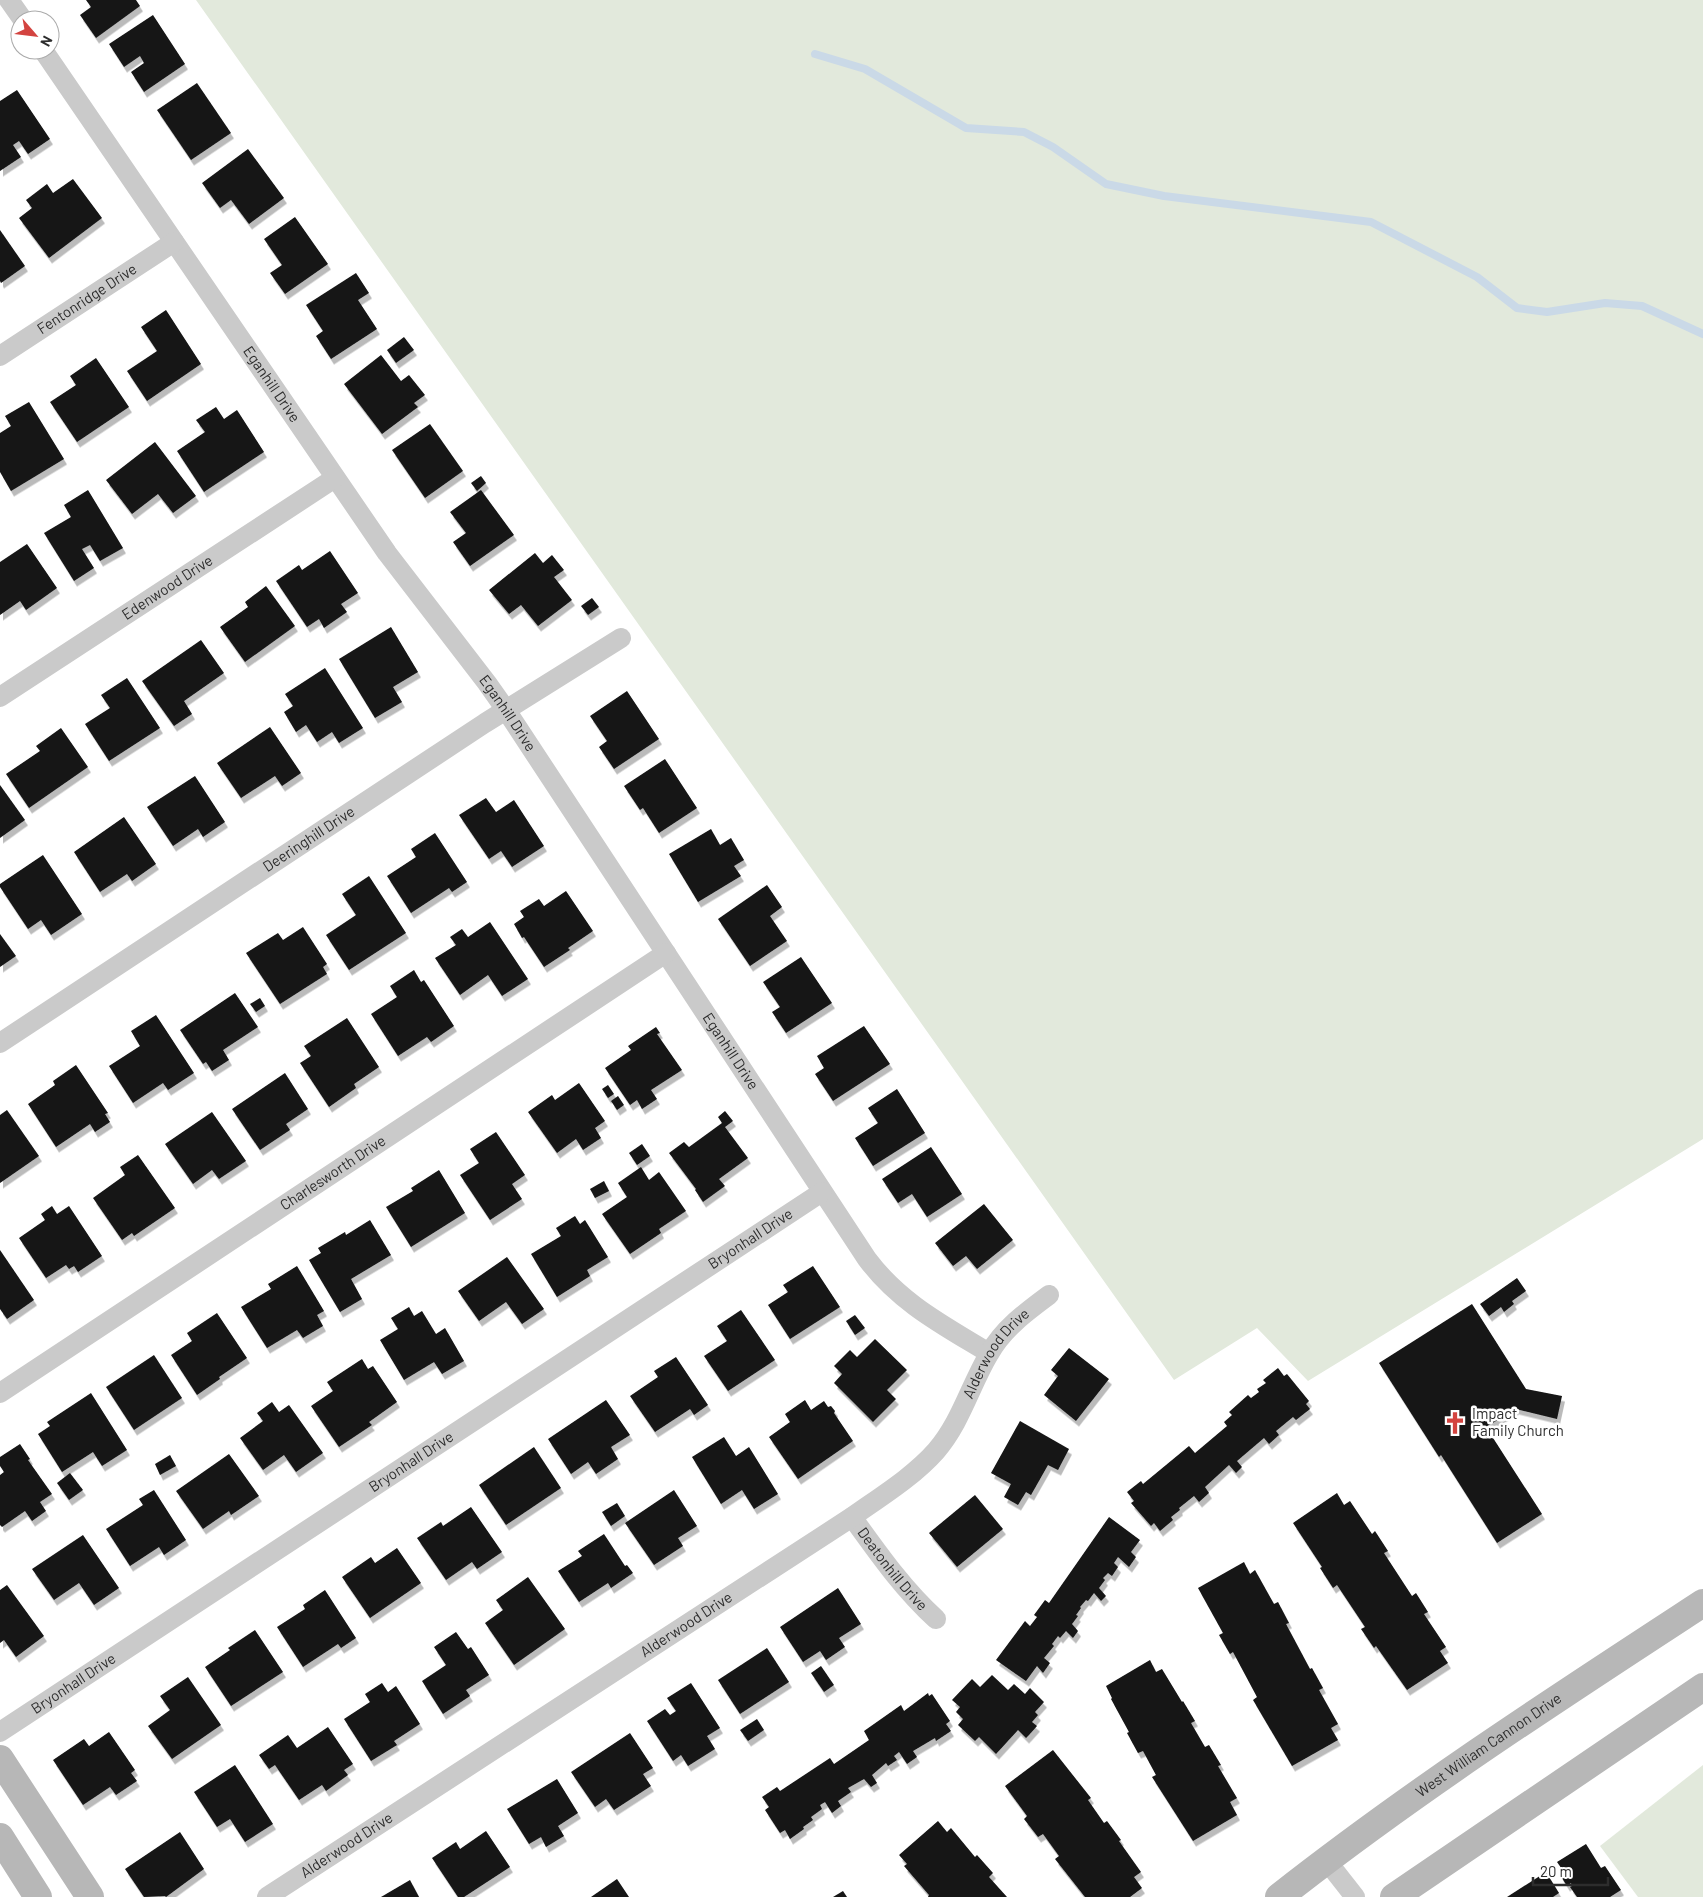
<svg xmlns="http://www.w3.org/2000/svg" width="1703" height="1897" font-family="Barlow,sans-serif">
<defs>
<filter id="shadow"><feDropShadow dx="3" dy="5.5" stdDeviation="0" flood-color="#0004"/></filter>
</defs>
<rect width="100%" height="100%" fill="#fff"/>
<g fill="#e2e9dc">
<path d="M196,0H1703V1139L1308,1381L1257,1328L1174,1380Z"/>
<path d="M1703,1765V1897H1638L1600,1846Z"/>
</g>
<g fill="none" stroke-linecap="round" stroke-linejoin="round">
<path stroke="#cad9e7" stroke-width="8" d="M815,54L865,69L966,128L1024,132L1053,147L1106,184L1164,196L1371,222L1477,277L1517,308L1547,312L1605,303L1642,306L1703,334"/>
</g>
<g fill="#141414" filter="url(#shadow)">
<path d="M86,0H136L140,6L96,38L80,15L91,7Z"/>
<path d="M153,15L185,64L144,92L131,72L144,63L140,56L124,67L109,44Z"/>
<path d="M197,83L231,133L191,160L157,110Z"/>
<path d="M17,90L50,139L28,154L19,141L13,145L21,157L0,171V101Z"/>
<path d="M248,149L284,198L249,224L231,200L220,208L202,183Z"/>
<path d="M73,179L102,218L49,258L19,218L32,208L26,200L47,184L53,193Z"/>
<path d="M295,217L328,264L285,294L270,273L282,265L264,239Z"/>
<path d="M0,230L25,266L1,283L0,281Z"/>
<path d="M356,273L369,293L358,300L377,329L331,359L316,336L323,331L306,305Z"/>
<path d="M166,310L201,364L147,401L127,371L157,351L141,327Z"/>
<path d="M404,337L414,350L396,363L387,350Z"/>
<path d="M381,355L401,381L409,375L425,395L414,403L418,407L382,434L344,384Z"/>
<path d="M96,358L129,407L77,442L50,402L76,385L70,376Z"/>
<path d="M29,402L64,459L11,491L0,472V433L11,426L5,416Z"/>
<path d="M216,407L224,419L237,410L264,452L204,492L177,451L205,432L196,420Z"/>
<path d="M430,424L463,471L425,498L392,450Z"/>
<path d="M155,442L196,496L173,513L158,494L132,514L106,480Z"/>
<path d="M481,476L486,483L477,491L471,483Z"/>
<path d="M88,490L123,548L100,561L90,545L82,549L94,568L74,581L44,533L71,517L64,505Z"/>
<path d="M481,490L514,535L470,566L453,542L466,533L450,512Z"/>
<path d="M27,544L57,588L26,610L20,601L0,615V562Z"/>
<path d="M330,551L358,593L341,604L347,612L324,628L319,619L307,627L276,581L299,565L302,570Z"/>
<path d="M535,553L543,563L552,555L564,570L554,577L572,600L538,626L521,605L509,614L489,590Z"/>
<path d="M266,586L295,626L245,662L220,627L248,607L245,602Z"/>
<path d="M592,598L599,607L588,615L581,606Z"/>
<path d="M391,627L418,672L393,687L402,702L375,718L339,659Z"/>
<path d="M201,640L224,673L184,701L192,714L174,726L142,681Z"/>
<path d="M325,668L363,728L339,743L332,732L317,742L306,725L296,732L284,712L293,706L285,694Z"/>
<path d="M127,678L160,728L109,761L85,724L110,708L101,695Z"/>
<path d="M627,691L659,739L614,769L599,747L607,741L590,716Z"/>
<path d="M270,727L301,773L282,786L275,776L241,798L217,763Z"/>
<path d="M61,728L88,767L29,808L6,774L40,751L36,746Z"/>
<path d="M665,759L697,808L659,833L643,808L640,810L624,786Z"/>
<path d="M195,776L225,822L203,837L198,829L173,846L147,807Z"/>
<path d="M0,785L25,820L0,838Z"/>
<path d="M486,798L496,812L514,800L544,846L512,867L501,851L489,859L459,815Z"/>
<path d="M124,817L156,864L132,881L127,874L100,892L74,852Z"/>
<path d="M711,829L720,845L731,838L744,860L734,866L741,876L698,902L669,854Z"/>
<path d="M435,833L467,882L452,892L449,888L411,913L387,876L416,857L411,849Z"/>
<path d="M43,855L82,914L51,935L41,920L28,929L0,887V884Z"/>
<path d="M369,876L406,933L349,970L326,935L356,915L342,894Z"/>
<path d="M767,885L782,907L770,916L787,941L750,966L718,919Z"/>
<path d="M566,891L593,931L568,948L570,950L544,967L524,937L522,938L514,924L524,917L520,911L539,899L544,906Z"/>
<path d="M490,922L528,979L502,996L488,975L460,995L435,958L456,945L450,937L462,929L468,937Z"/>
<path d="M303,927L327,964L323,967L327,974L280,1004L246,953L278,933L283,940Z"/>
<path d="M0,934L16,956L0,967Z"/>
<path d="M801,957L832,1003L786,1033L772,1012L780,1007L763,982Z"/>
<path d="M414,970L421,982L424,980L454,1026L431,1042L427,1037L398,1056L371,1014L397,997L390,986Z"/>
<path d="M235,993L258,1027L223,1050L229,1060L212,1071L206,1062L203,1064L180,1030Z"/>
<path d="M260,998L265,1006L256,1012L250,1004Z"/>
<path d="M156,1015L194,1073L168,1090L163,1083L133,1103L109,1066L140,1046L131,1031Z"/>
<path d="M347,1018L379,1067L354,1084L356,1088L329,1107L300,1063L311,1056L304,1046Z"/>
<path d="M864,1026L890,1064L833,1101L815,1074L824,1068L817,1056Z"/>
<path d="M656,1027L660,1033L657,1034L682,1070L651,1090L657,1099L642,1109L637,1100L630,1105L605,1068L631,1050L628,1046Z"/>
<path d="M76,1065L108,1113L105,1114L110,1122L95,1132L90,1124L56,1147L28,1104L55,1085L53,1081Z"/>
<path d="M285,1073L308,1109L286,1124L290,1130L260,1150L232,1109Z"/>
<path d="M579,1083L605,1121L595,1128L601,1138L583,1150L576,1139L557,1153L528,1112L552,1095L555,1100Z"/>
<path d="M608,1085L614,1094L608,1098L602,1089Z"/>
<path d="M897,1089L925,1133L873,1166L855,1138L878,1123L868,1108Z"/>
<path d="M618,1096L624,1105L617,1110L611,1101Z"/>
<path d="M7,1110L39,1156L0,1183V1115Z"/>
<path d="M725,1111L733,1121L725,1127L748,1158L719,1179L725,1186L703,1202L695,1190L696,1189L669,1153L684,1142L689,1147L722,1123L718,1117Z"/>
<path d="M212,1112L246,1161L219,1179L212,1170L193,1184L165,1144Z"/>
<path d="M496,1132L525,1175L512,1184L522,1199L490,1220L460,1175L479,1163L470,1149Z"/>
<path d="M642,1144L650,1156L637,1165L629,1153Z"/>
<path d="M931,1147L962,1194L927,1217L912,1194L898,1203L882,1179Z"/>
<path d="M138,1155L175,1208L134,1236L132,1233L122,1240L93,1198L125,1175L120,1167Z"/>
<path d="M641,1167L649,1180L659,1172L686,1211L659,1229L661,1233L630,1254L602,1214L627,1197L618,1183Z"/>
<path d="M439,1170L465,1213L411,1247L386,1207L413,1191L411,1188Z"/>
<path d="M604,1181L609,1191L595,1198L590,1189Z"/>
<path d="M984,1204L1013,1240L977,1269L966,1256L953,1266L935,1243Z"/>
<path d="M52,1206L57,1214L69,1206L102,1256L78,1272L74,1266L69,1269L66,1265L46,1278L19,1238L45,1220L41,1214Z"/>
<path d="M575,1216L580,1224L585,1220L608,1257L587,1270L590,1276L557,1297L531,1254L561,1236L556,1228Z"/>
<path d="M370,1220L391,1255L351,1279L362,1299L340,1312L309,1260L321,1253L318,1248L345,1232L346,1235Z"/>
<path d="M0,1250L34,1300L7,1319L0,1309Z"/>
<path d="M507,1257L544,1309L522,1324L506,1302L479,1321L458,1291Z"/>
<path d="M297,1266L324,1311L317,1315L323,1326L303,1338L297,1330L267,1348L241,1307L271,1289L268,1284Z"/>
<path d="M813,1266L840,1307L790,1339L768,1305L788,1292L783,1285Z"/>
<path d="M1517,1278L1526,1291L1512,1301L1514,1304L1504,1312L1501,1307L1489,1316L1480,1304Z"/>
<path d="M1472,1304L1526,1389L1562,1396L1557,1419L1516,1409L1486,1427L1542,1514L1497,1543L1441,1455L1439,1457L1379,1363Z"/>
<path d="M409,1307L414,1316L422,1311L436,1334L445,1328L464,1361L442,1374L434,1362L404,1380L380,1340L398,1329L391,1318Z"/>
<path d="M741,1310L775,1360L728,1391L704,1356L727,1341L717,1326Z"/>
<path d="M217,1313L247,1358L219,1377L220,1379L197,1395L171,1355L192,1341L187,1333Z"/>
<path d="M855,1315L865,1328L855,1335L846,1321Z"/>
<path d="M875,1339L907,1370L887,1390L896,1399L873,1422L834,1383L842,1374L834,1366L850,1350L857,1357Z"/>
<path d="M1069,1348L1109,1379L1076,1421L1044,1395L1058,1376L1051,1370Z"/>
<path d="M154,1355L182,1398L134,1430L106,1387Z"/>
<path d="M676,1357L708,1405L694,1415L690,1409L655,1432L630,1396L658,1377L654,1371Z"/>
<path d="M362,1359L368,1369L373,1366L397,1402L369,1422L372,1425L339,1447L311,1406L333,1391L327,1382Z"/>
<path d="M1278,1368L1284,1376L1287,1374L1309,1401L1306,1404L1310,1409L1296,1420L1293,1417L1276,1431L1279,1435L1269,1444L1264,1438L1237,1461L1242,1467L1236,1473L1229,1465L1205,1487L1209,1493L1199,1502L1194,1496L1179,1508L1180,1510L1171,1517L1173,1520L1160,1531L1154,1523L1151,1526L1131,1503L1134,1501L1127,1492L1141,1481L1143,1484L1189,1446L1195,1453L1227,1426L1224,1422L1232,1415L1229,1412L1248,1395L1251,1398L1259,1392L1257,1389L1266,1383L1263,1380Z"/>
<path d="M91,1393L127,1450L102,1466L93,1452L62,1472L38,1434L50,1426L47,1422Z"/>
<path d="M606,1400L630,1435L611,1447L618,1459L596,1474L588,1462L571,1474L548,1439Z"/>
<path d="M805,1400L811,1410L824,1401L828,1407L831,1406L835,1411L834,1413L853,1441L798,1479L769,1437L790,1422L785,1414Z"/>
<path d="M272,1402L279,1412L289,1405L323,1453L296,1472L284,1455L263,1470L240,1438L263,1421L257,1413Z"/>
<path d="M1020,1421L1069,1449L1058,1470L1048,1465L1031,1495L1026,1492L1018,1505L1004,1497L1011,1484L991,1473Z"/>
<path d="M724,1437L736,1456L749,1447L778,1494L754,1509L742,1490L721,1504L692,1457Z"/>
<path d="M20,1444L30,1459L28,1460L52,1494L40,1502L46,1511L32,1521L25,1511L2,1527L0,1525V1475L4,1472L0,1466V1457Z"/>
<path d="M534,1447L561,1488L506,1525L479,1485Z"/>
<path d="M229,1454L259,1496L231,1515L229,1511L203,1529L176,1491Z"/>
<path d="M170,1455L176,1466L160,1475L155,1464Z"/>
<path d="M70,1473L83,1490L69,1500L57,1483Z"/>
<path d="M154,1490L186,1540L164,1555L159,1547L130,1566L106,1529L143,1505L139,1499Z"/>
<path d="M674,1490L697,1526L678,1538L683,1546L654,1565L625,1523Z"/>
<path d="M1337,1493L1344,1505L1350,1501L1372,1534L1375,1531L1388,1551L1384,1553L1412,1596L1416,1593L1428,1612L1424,1614L1446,1647L1440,1651L1448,1663L1407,1690L1376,1646L1374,1648L1361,1629L1365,1627L1337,1585L1333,1588L1320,1568L1322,1567L1293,1523Z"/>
<path d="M975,1495L1003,1529L957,1567L929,1533Z"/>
<path d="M617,1503L625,1516L611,1526L602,1512Z"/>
<path d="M471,1507L502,1552L477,1569L472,1562L446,1580L417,1538L441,1522L443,1526Z"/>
<path d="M1109,1517L1140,1540L1131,1552L1136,1557L1129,1567L1118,1557L1114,1563L1118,1567L1112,1576L1108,1573L1103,1578L1105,1580L1099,1588L1106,1596L1101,1601L1094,1593L1088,1601L1086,1600L1080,1607L1081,1608L1076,1615L1078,1616L1072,1624L1078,1631L1073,1638L1066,1631L1060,1638L1058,1636L1052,1644L1054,1646L1044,1658L1050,1663L1043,1673L1037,1666L1026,1681L996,1660L1025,1621L1030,1626L1037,1617L1034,1615L1045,1600L1049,1603Z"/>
<path d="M604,1534L625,1566L627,1565L633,1573L611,1588L608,1583L579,1602L558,1571L582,1556L578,1551Z"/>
<path d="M83,1535L119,1588L94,1605L79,1583L54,1600L32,1569Z"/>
<path d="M397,1548L421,1583L370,1618L342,1577L371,1557L375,1563Z"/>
<path d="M1244,1562L1250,1574L1255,1570L1274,1604L1278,1602L1289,1623L1286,1624L1310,1669L1312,1668L1323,1688L1319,1690L1338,1724L1331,1728L1338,1740L1292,1766L1253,1700L1257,1697L1233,1652L1230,1654L1219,1635L1223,1633L1198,1588Z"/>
<path d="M528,1577L565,1629L514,1665L485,1623L503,1610L496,1600Z"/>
<path d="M7,1585L44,1636L16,1657L4,1640L0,1643V1590Z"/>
<path d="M838,1588L861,1624L839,1638L845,1647L826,1660L820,1651L803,1662L780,1627Z"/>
<path d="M325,1590L356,1638L341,1648L338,1644L303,1667L277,1627L305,1609L303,1605Z"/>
<path d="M255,1630L283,1672L231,1706L205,1667L230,1650L228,1648Z"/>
<path d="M456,1632L468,1649L471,1647L489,1675L466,1690L470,1696L443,1714L422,1681L446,1665L434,1647Z"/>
<path d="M767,1648L789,1682L740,1714L718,1680Z"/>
<path d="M1150,1660L1156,1672L1162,1669L1182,1702L1183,1701L1195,1721L1191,1723L1205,1747L1209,1745L1221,1765L1218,1766L1237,1798L1230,1802L1237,1815L1193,1841L1152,1777L1156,1775L1143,1751L1138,1753L1127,1733L1129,1732L1111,1699L1112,1698L1106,1686Z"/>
<path d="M821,1666L834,1685L824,1692L811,1673Z"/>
<path d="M992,1675L1008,1690L1014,1684L1025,1694L1030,1688L1044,1702L1035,1712L1038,1715L1032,1722L1037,1726L1029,1735L1026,1738L1018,1730L996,1754L979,1737L975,1741L958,1725L963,1719L956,1712L960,1707L952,1700L972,1679L980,1687Z"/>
<path d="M188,1677L221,1725L172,1759L148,1726L170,1710L160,1696Z"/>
<path d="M382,1683L388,1692L396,1686L420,1724L394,1741L397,1745L371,1761L344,1719L370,1702L365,1694Z"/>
<path d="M691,1683L720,1728L707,1736L715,1749L688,1766L681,1755L673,1761L647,1721L665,1709L670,1715L676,1711L667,1698Z"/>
<path d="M928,1693L929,1696L932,1694L950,1721L946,1724L951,1731L936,1741L935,1738L913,1751L917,1757L907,1764L899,1752L894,1756L897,1760L888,1766L886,1763L872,1775L877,1783L871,1787L864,1779L848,1788L851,1792L838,1801L841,1806L832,1813L825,1802L820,1805L822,1809L811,1817L813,1820L803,1827L804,1829L790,1839L785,1830L780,1833L765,1810L769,1807L762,1797L777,1787L780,1791L830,1758L834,1764L869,1740L864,1731L901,1705L904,1711Z"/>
<path d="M757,1719L764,1730L748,1741L740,1730Z"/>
<path d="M328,1727L353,1764L344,1770L348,1775L326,1791L322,1785L299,1800L275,1765L269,1769L259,1755L288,1735L297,1748Z"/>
<path d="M109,1732L135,1770L131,1773L137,1781L116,1795L110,1787L83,1805L53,1760L84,1739L89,1746Z"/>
<path d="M630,1733L653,1768L643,1774L651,1786L614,1810L606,1799L595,1807L571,1772Z"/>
<path d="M1053,1750L1091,1798L1088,1800L1104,1823L1107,1821L1121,1840L1119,1841L1141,1872L1134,1877L1142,1888L1130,1897H1085L1055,1859L1059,1856L1043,1834L1038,1837L1024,1819L1027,1816L1005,1786Z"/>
<path d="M235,1765L273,1824L245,1842L230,1819L217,1827L194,1792Z"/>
<path d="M557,1779L578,1813L558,1826L564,1836L546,1847L541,1837L529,1844L507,1809Z"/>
<path d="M938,1821L947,1832L951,1828L975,1857L977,1855L993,1873L989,1877L1007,1897H928L929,1895L904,1866L907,1864L899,1855Z"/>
<path d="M486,1831L510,1867L464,1897H458L432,1858L456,1842L460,1849Z"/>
<path d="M180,1832L204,1869L166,1897L165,1896L144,1897L125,1869Z"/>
<path d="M1586,1844L1601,1868L1605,1866L1621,1890L1610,1897H1577L1570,1887L1572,1886L1571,1883L1567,1886L1560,1875L1564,1872L1557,1862Z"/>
<path d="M1546,1872L1559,1893L1553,1897H1507Z"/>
<path d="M617,1879L629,1897H591Z"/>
<path d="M410,1880L419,1897H381Z"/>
<path d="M843,1891L847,1897H833Z"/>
</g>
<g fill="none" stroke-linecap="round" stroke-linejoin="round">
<g stroke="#cacaca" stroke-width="20">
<path d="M9,0L23,20"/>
<path id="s1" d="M43,50L387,553L487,683L506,710L867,1259C900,1303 943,1325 989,1353"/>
<path id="s2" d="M0,356L174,242"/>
<path id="s3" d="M0,697L335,478"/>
<path id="s4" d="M0,1043L485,723L621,638"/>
<path id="s5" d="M0,1393L666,953"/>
<path id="s6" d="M852,1517C878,1553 903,1589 936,1619"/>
<path id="s7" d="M0,1732L822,1192"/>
<path d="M1326,1860L1355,1897"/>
<path id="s8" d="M267,1897L852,1517C880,1497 913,1477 936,1451C961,1422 970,1386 989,1354C1003,1329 1026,1312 1049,1295"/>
</g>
<g stroke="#b7b7b7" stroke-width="28">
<path d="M0,1759L90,1897"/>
<path d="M0,1837L38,1897"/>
<path id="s9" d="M1279,1897C1415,1790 1559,1697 1703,1603"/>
<path d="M1394,1897L1703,1687"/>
</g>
</g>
<defs>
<symbol id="church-bare" viewBox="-9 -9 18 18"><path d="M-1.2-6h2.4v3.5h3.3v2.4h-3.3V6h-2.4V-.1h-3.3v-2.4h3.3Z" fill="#d34440" stroke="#fff" stroke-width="2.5" paint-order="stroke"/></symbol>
</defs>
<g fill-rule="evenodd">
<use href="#church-bare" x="1439" y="1407" width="32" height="32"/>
</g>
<g text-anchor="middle" stroke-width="5" stroke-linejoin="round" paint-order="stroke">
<g font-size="15" fill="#2d2d2d" stroke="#fff">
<text dy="5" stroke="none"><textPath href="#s2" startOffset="104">Fentonridge Drive</textPath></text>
<text dy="5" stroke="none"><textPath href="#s1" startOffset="405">Eganhill Drive</textPath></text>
<text dy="5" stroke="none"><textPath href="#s3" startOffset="200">Edenwood Drive</textPath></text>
<text dy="5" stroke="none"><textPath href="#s1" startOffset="810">Eganhill Drive</textPath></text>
<text dy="5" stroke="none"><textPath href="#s4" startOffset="370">Deeringhill Drive</textPath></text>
<text dy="5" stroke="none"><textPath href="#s1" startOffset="1215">Eganhill Drive</textPath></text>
<text dy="5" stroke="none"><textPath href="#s5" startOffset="399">Charlesworth Drive</textPath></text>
<text dy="5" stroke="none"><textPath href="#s7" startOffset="898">Bryonhall Drive</textPath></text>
<text dy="5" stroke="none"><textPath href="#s8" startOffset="920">Alderwood Drive</textPath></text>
<text dy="5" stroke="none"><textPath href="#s7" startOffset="492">Bryonhall Drive</textPath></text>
<text dy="5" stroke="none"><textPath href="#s6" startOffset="66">Deatonhill Drive</textPath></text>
<text dy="5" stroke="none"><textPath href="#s8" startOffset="500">Alderwood Drive</textPath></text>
<text dy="5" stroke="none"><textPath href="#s7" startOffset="88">Bryonhall Drive</textPath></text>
<text dy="5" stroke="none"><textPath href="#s9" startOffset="259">West William Cannon Drive</textPath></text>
<text dy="5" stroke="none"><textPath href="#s8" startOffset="95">Alderwood Drive</textPath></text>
</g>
<g font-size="15" fill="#2d2d2d" stroke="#fff" text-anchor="start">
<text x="1472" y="1419">Impact<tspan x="1472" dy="17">Family Church</tspan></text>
</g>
</g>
<g transform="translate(35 35) rotate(118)"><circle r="24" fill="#ffffff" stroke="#ababab"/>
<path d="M0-4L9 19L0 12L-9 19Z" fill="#d34440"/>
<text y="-8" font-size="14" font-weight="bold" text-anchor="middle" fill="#2d2d2d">N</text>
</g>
<path d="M1533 1877v8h75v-8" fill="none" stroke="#2d2d2d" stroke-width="2.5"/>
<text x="1540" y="1877" font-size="15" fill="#2d2d2d" stroke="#ffffff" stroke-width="4" paint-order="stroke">20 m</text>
</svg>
